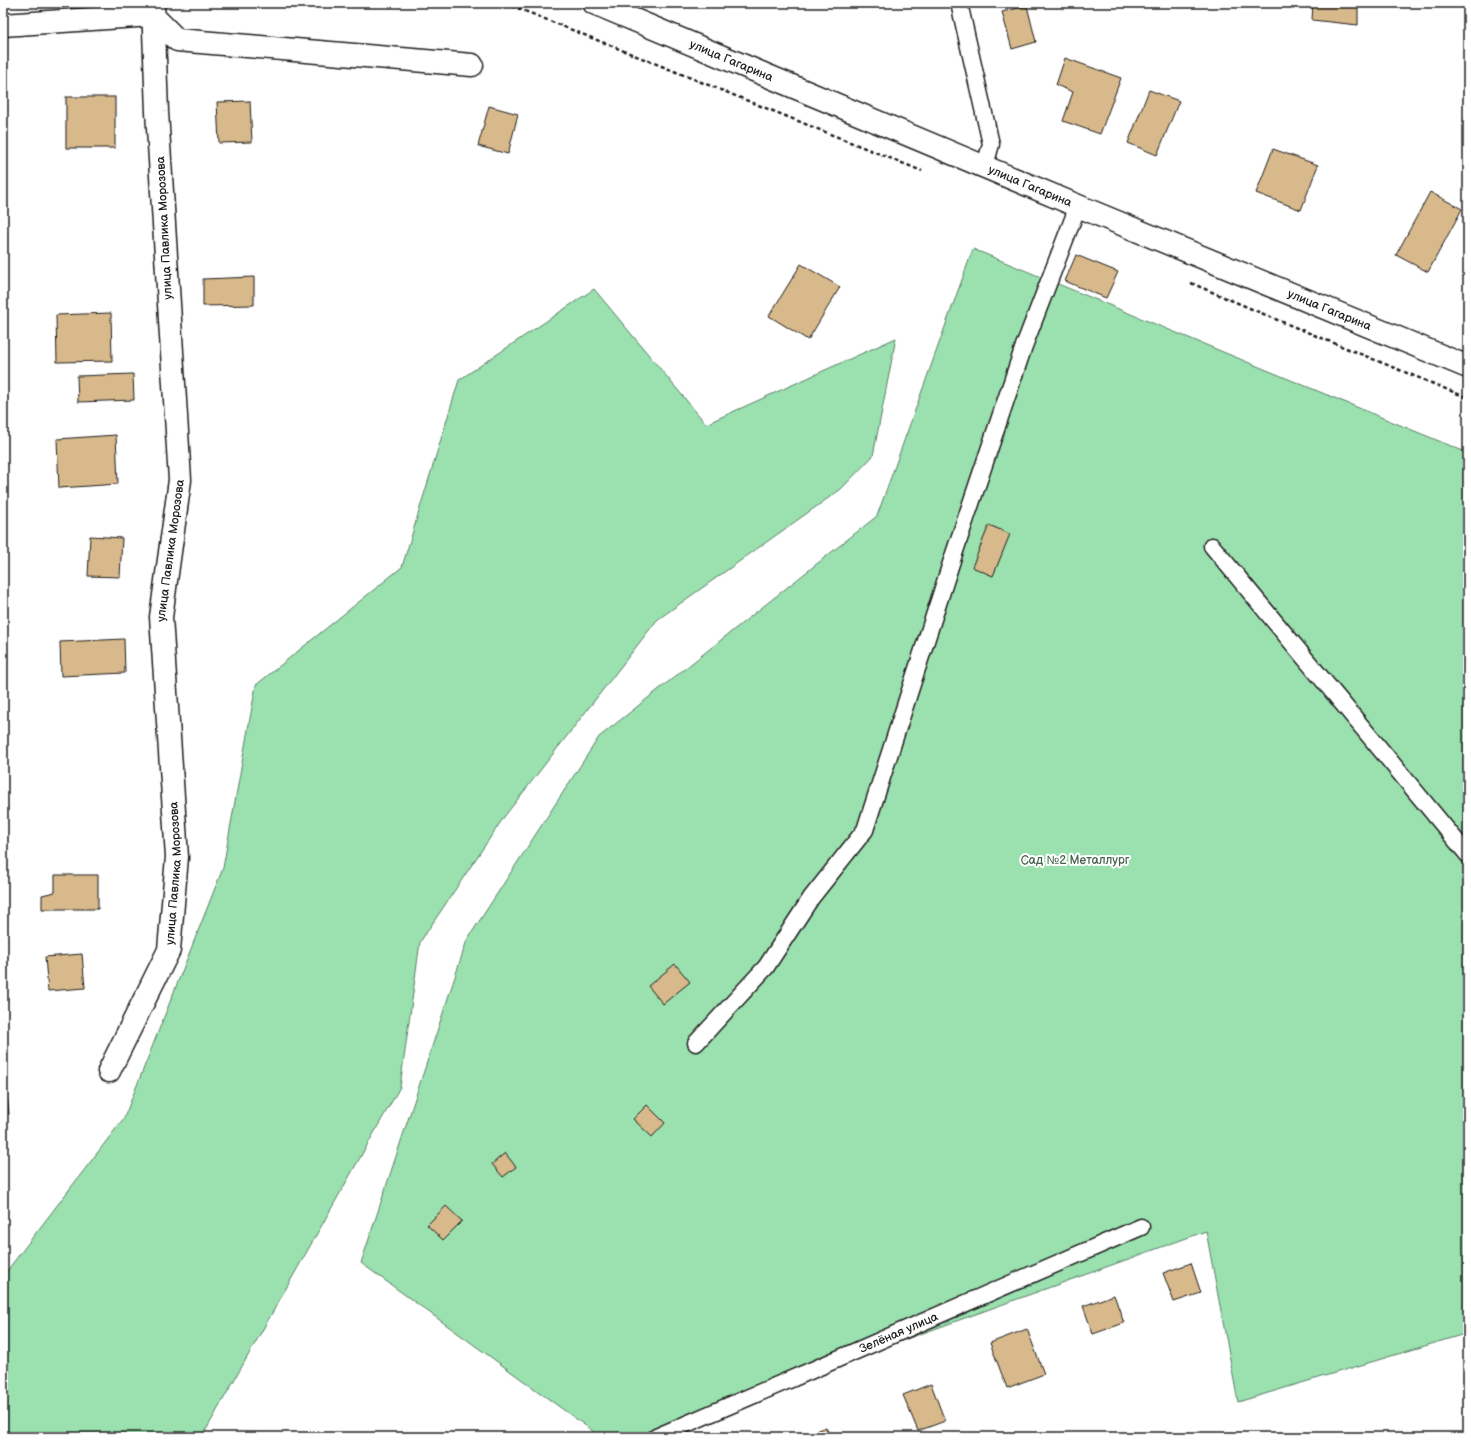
<svg xmlns="http://www.w3.org/2000/svg" width="1471" height="1440" font-family="'Balsamiq Sans',sans-serif">
<rect width="100%" height="100%" fill="#fff"/>
<filter id="ink" filterUnits="userSpaceOnUse"><feTurbulence type="fractalNoise" baseFrequency=".025" numOctaves="2"/><feDisplacementMap in="SourceGraphic" scale="8" xChannelSelector="R" yChannelSelector="G"/><feConvolveMatrix kernelMatrix="1 2 1 2 8 2 1 2 1" color-interpolation-filters="sRGB"/></filter>
<g filter="url(#ink)">
<g fill="#9ae1af" stroke="#5b7e66">
<path d="M973,249L1468,453V1333L1238,1402L1206,1231L635,1437H601L361,1263L467,940L599,737L877,516Z"/>
<path d="M594,289L706,424L896,338L873,456L841,489L657,620L504,817L420,942L400,1087L202,1437H3V1276L124,1118L223,868L256,685L402,567L459,380Z"/>
</g>
<g fill="#d8b98b" stroke="#1c1c1c">
<path d="M1313,3H1358V25L1312,20Z"/>
<path d="M1027,6L1036,42L1012,49L1002,12Z"/>
<path d="M1065,58L1121,78L1100,134L1063,121L1073,92L1056,85Z"/>
<path d="M1149,90L1179,101L1157,155L1128,143Z"/>
<rect x="66" y="97" width="49" height="51"/>
<path d="M250,101L252,142L219,143L217,102Z"/>
<path d="M489,106L518,114L508,154L478,146Z"/>
<path d="M1273,149L1318,165L1301,210L1256,193Z"/>
<path d="M1430,192L1462,209L1428,272L1396,255Z"/>
<path d="M1076,255L1118,272L1106,298L1065,281Z"/>
<path d="M801,264L840,287L808,340L769,316Z"/>
<path d="M254,277V305L203,306V279Z"/>
<path d="M111,313L112,361L57,362L56,315Z"/>
<path d="M133,374L134,400L78,402L77,376Z"/>
<path d="M116,435L118,484L59,488L57,439Z"/>
<path d="M989,525L1010,534L993,576L972,567Z"/>
<path d="M90,536L122,538L120,577L88,576Z"/>
<path d="M124,639L125,673L61,676L60,642Z"/>
<path d="M55,875H98V909H42V895L55,892Z"/>
<path d="M82,954L85,988L48,991L45,957Z"/>
<path d="M675,964L690,982L663,1004L648,986Z"/>
<path d="M3,1073H5L9,1114L3,1115Z"/>
<path d="M647,1105L665,1123L652,1137L633,1119Z"/>
<path d="M505,1153L516,1167L503,1177L492,1164Z"/>
<path d="M446,1206L462,1221L443,1240L427,1225Z"/>
<path d="M1191,1263L1201,1293L1174,1302L1163,1273Z"/>
<path d="M1114,1295L1124,1323L1093,1334L1083,1306Z"/>
<path d="M1027,1329L1044,1374L1007,1388L990,1343Z"/>
<path d="M931,1384L945,1421L918,1431L903,1395Z"/>
<path d="M826,1427L830,1437H805L804,1435Z"/>
</g>
<g fill="none" stroke-linecap="round" stroke-linejoin="round">
<defs>
<g id="lane">
<path d="M959,3L991,144L985,166"/>
<path d="M1212,546L1468,855"/>
<path d="M696,1043L766,967L811,898L865,830L954,554L1024,346L1078,206"/>
<path id="s1" d="M656,1437L810,1371L1141,1227"/>
</g>
<g id="street">
<path d="M3,25L152,15L177,40L472,65"/>
<path id="s2" d="M109,1071L169,950L177,857L161,617L180,480L157,112L153,3"/>
</g>
<g id="secondary">
<path id="s3" d="M594,3L1078,206L1468,367"/>
</g>
</defs>
<use href="#lane" stroke="#1c1c1c" stroke-width="19"/>
<use href="#street" stroke="#1c1c1c" stroke-width="25"/>
<use href="#secondary" stroke="#1c1c1c" stroke-width="25"/>
<g stroke="#1c1c1c" stroke-width="2.5" stroke-dasharray="4 3" stroke-linecap="butt">
<path d="M505,3L922,171"/>
<path d="M1191,283L1280,321L1468,398"/>
</g>
<use href="#lane" stroke="#fff" stroke-width="16"/>
<use href="#street" stroke="#fff" stroke-width="22"/>
<use href="#secondary" stroke="#fff" stroke-width="22"/>
</g>
</g>
<g text-anchor="middle" stroke-width="4" stroke-linejoin="round" paint-order="stroke">
<g font-size="12" fill="#1c1c1c" stroke="#fff">
<text dy="4" stroke="none"><textPath href="#s3" startOffset="149">улица Гагарина</textPath></text>
<text dy="4" stroke="none"><textPath href="#s3" startOffset="473">улица Гагарина</textPath></text>
<text transform="translate(164 228) rotate(-93)" y="4">улица Павлика Морозова</text>
<text dy="4" stroke="none"><textPath href="#s3" startOffset="797">улица Гагарина</textPath></text>
<text dy="4" stroke="none"><textPath href="#s2" startOffset="536">улица Павлика Морозова</textPath></text>
<text dy="4" stroke="none"><textPath href="#s2" startOffset="212">улица Павлика Морозова</textPath></text>
<text dy="4" stroke="none"><textPath href="#s1" startOffset="264">Зелёная улица</textPath></text>
</g>
<g font-size="12" fill="#48614f" stroke="#fff">
<text x="1075" y="864">Сад №2 Металлург</text>
</g>
</g>
<rect width="1471" height="1440" fill="none" stroke="#fff" stroke-width="16"/>
<rect x="8" y="8" width="1455" height="1424" fill="none" stroke="#1c1c1c" stroke-width="1.5" filter="url(#ink)"/>
</svg>
